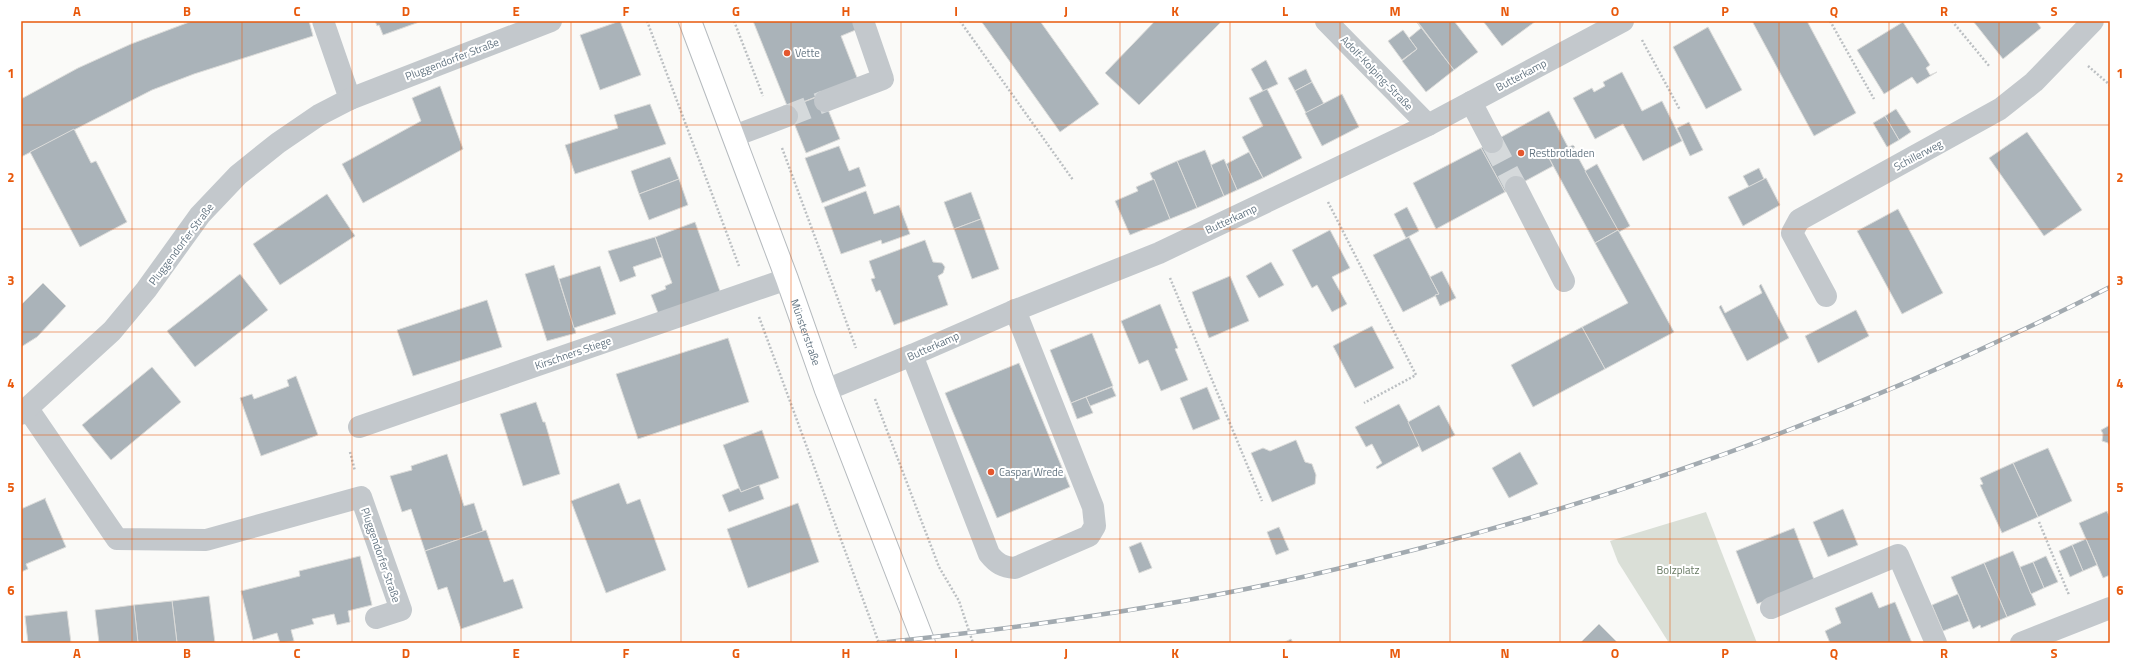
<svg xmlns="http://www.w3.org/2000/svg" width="2131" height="664" font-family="'Titillium Web',sans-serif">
<rect width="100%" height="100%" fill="#fafaf8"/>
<path fill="#dadfd7" d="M1706,512L1757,643H1669L1618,562L1610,541Z"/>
<g fill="#aab3b9" stroke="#dcdcda">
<path d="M192,21H309L313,36L194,74L152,90L21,157V99L78,68L131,44Z"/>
<path d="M375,21H422L383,35L379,25L377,26Z"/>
<path d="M620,21L641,75L600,90L580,35Z"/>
<path d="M753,21H858V29L841,36L858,80L788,108Z"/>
<path d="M981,21H1040L1099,104L1060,132Z"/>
<path d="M1155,21H1222L1139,105L1105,73Z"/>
<path d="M1416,21L1454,70L1426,92L1402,61L1417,49L1409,38L1421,28Z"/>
<path d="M1417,21H1454L1478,52L1454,70Z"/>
<path d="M1483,21H1536L1502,46Z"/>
<path d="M1752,21H1807L1856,113L1814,136Z"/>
<path d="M1973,21H2036L2041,28L2003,59Z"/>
<path d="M1903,22L1930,65L1926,68L1930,75L1937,72L1917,84L1912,77L1884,94L1857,50Z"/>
<path d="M1708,27L1742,90L1706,109L1673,47Z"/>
<path d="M1403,30L1417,49L1402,60L1388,41Z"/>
<path d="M1266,60L1278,84L1263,91L1251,69Z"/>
<path d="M1306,69L1312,82L1295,91L1288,78Z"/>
<path d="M1622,72L1642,111L1662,101L1682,141L1643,161L1623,124L1595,139L1573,98L1592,88L1594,92L1605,86L1603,82Z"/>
<path d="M1312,82L1324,104L1306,113L1295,91Z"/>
<path d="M440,86L463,149L363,203L342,164L421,121L412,98Z"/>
<path d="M1267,89L1302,158L1263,178L1242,137L1263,126L1249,98Z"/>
<path d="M1342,94L1359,127L1322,146L1305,113Z"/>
<path d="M822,95L840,139L806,153L788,108Z"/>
<path d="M650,104L666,144L575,174L565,145L618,128L614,115Z"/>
<path d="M1896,109L1911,132L1899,140L1885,116Z"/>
<path d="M1549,111L1568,147L1549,158L1553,166L1505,192L1481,148Z"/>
<path d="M1885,116L1899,140L1887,147L1873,123Z"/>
<path d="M1689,122L1703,150L1690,156L1677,128Z"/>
<path d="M74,129L91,163L96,161L127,222L80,247L30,152Z"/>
<path d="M2027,132L2082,210L2044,236L1989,158Z"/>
<path d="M1573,145L1575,147L1573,148L1618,230L1595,243L1549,158Z"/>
<path d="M839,146L849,171L859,167L866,186L822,203L805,158Z"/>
<path d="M1481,148L1505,192L1436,229L1413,183Z"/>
<path d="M1205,150L1224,196L1197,208L1177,161Z"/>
<path d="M1249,152L1263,178L1237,190L1226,164Z"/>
<path d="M670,157L679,179L639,194L631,171Z"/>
<path d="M1224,159L1237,190L1224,196L1211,165Z"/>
<path d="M1177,161L1197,208L1170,219L1150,173Z"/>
<path d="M1597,164L1630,226L1619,232L1585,171Z"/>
<path d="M1759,168L1764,179L1749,187L1743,176Z"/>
<path d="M1766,178L1780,205L1743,226L1728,197Z"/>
<path d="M679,179L688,205L649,220L639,194Z"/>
<path d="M1154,179L1170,219L1130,235L1115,201L1138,191L1136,187Z"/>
<path d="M866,191L874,214L899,205L910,234L882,244L881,240L841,254L824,207Z"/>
<path d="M971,192L981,219L954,229L944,202Z"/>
<path d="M327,194L355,236L280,285L253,244Z"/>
<path d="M1407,207L1419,231L1406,238L1394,214Z"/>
<path d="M1898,209L1943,293L1902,314L1857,231Z"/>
<path d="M981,219L999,269L972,279L954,229Z"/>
<path d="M695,222L721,294L660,318L651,295L666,289L665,286L672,283L655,237Z"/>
<path d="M1330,230L1350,268L1332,277L1347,304L1332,312L1317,285L1312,288L1292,250Z"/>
<path d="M1618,230L1674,332L1605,369L1582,327L1628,303L1595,243Z"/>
<path d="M655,237L662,257L633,267L636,276L620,282L608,251Z"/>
<path d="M1409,237L1439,294L1403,312L1373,255Z"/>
<path d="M925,240L933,262L942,263L945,267L943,273L938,276L948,305L894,325L880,290L876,292L871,279L875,278L869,261Z"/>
<path d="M1271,262L1284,285L1259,298L1246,276Z"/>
<path d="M554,265L576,333L547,341L525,274Z"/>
<path d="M600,266L616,314L574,328L559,279Z"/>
<path d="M1442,271L1456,298L1440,306L1435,295L1439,294L1430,277Z"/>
<path d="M240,274L268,310L195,367L167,331Z"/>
<path d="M1230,276L1249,321L1209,338L1192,292Z"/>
<path d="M43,283L66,306L37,337L21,347V305Z"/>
<path d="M1761,284L1789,338L1747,361L1719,307L1721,305L1725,313L1762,293L1759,286Z"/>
<path d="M487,300L502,347L413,376L397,330Z"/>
<path d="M1160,304L1178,348L1175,349L1188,380L1161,391L1148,360L1139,364L1121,321Z"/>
<path d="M1856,310L1869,336L1818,363L1805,336Z"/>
<path d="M1372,326L1394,368L1355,388L1333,346Z"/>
<path d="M1582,327L1605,369L1533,407L1511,365Z"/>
<path d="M1092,333L1113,386L1071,403L1050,350Z"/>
<path d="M728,338L749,402L638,439L616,374Z"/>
<path d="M1019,363L1070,487L997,518L945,393Z"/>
<path d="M152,367L181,402L111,460L82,425Z"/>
<path d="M296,376L318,435L261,456L240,398L252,394L254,399L289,386L287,380Z"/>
<path d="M1112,387L1116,396L1090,406L1086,397Z"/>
<path d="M1207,387L1220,419L1193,430L1180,398Z"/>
<path d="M1086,397L1093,413L1077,419L1071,403Z"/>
<path d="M536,402L543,422H545L560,474L523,486L500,414Z"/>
<path d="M1399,404L1421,445L1377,469L1376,467L1382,463L1372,444L1366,447L1355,427Z"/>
<path d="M1439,405L1455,435L1422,452L1408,422Z"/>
<path d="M2110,425V446L2108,443L2102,441L2103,434L2101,430Z"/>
<path d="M762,430L779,478L741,492L723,445Z"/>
<path d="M1296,440L1305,462L1312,464L1316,475L1315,484L1272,502L1251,453L1263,448L1270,451Z"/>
<path d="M2048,448L2072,501L2038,517L2013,463Z"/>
<path d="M1520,452L1538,484L1509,498L1492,468Z"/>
<path d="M447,454L464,506L474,503L483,531L425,551L411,509L402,512L390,476L412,470L411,466Z"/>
<path d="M2013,463L2038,517L2002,533L1980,485L1983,484L1980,478Z"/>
<path d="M619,483L627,504L640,499L666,570L606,593L571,501Z"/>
<path d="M759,485L764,499L729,512L722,495L739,488L741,492Z"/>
<path d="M46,498L45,499L66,547L26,564L28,569L21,572V509Z"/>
<path d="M798,503L819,562L748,588L727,529Z"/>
<path d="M1843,509L1858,545L1828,557L1813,522Z"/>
<path d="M2107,511L2110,518V575L2103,578L2079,523Z"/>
<path d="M1279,527L1289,550L1276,555L1267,532Z"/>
<path d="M1794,528L1815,582L1757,604L1736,551Z"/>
<path d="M486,530L504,582L513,579L523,608L461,629L447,587L438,590L425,551Z"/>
<path d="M2086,539L2097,565L2083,571L2072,545Z"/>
<path d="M1141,542L1152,568L1139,573L1129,547Z"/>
<path d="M2072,545L2083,571L2070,577L2059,551Z"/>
<path d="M2013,551L2036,605L2007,617L1984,563Z"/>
<path d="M360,556L372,605L348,611L350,622L337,625L334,614L312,619L314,624L291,630L294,641L280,643L277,633L253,640L241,591L300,576L299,571Z"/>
<path d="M2046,556L2058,582L2044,588L2033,562Z"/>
<path d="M2033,562L2044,588L2031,594L2020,567Z"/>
<path d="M1984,563L2007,617L1981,628L1980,625L1973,629L1951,577Z"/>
<path d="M1872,592L1879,608L1895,602L1912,643H1830L1825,631L1841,623L1835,608Z"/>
<path d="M1958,594L1969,621L1943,631L1932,605Z"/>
<path d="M209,596L215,643H177L172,601Z"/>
<path d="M172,601L177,643H138L134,605Z"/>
<path d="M134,605L138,643H99L95,610Z"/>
<path d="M67,611L71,643H28L25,616Z"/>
<path d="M1599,624L1618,643H1580Z"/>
<path d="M1291,639L1293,643H1283Z"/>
</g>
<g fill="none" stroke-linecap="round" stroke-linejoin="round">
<g stroke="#d5d9db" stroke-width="22" stroke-dasharray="22 11" stroke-linecap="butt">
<path d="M787,116L825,101"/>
<path d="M1492,142L1516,187"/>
</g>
<defs>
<g id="major">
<path id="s1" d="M690,21L787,279L826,390L924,643"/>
</g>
</defs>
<use href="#major" stroke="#b5babe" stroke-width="24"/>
<g stroke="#bbbfc2" stroke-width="2.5" stroke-dasharray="2 2" stroke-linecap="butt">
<path d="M647,21L739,266"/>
<path d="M734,21L763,96"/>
<path d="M960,21L1073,180"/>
<path d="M1830,21L1874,99"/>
<path d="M1952,21L1990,67"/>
<path d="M1642,40L1680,110"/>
<path d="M2088,66L2110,85"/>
<path d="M782,148L856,348"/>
<path d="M1328,202L1416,375L1364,403"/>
<path d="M1170,278L1262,501"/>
<path d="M759,317L879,643"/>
<path d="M875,399L939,567L959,601L973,643"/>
<path d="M350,452L355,471"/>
<path d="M2039,522L2069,595"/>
</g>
<g stroke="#c3c8cc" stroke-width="22">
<path d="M323,21L350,99"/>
<path d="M1326,21L1428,125"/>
<path d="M825,101L883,79L863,21"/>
<path d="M1471,102L1492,142"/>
<path d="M734,136L787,116"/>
<path d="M1516,187L1564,281"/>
<path d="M1826,296L1792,233L1799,220L2000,109L2034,82L2093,21"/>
<path d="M912,355L989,554C997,564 1003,567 1015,568L1089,536L1095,526L1093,507L1015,310"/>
<path d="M826,390L912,355L1011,312L1159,253L1428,125L1623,21"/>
<path d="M28,409L117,539L206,540L361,497L401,610L376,618"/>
<path d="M21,414L112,331L146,290L200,215L238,175L278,143L319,115L350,99L551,21"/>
<path d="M359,427L787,279"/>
<path d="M1771,608L1898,555L1936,643"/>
<path d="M2021,643L2110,608"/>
</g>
<use href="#major" stroke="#fff" stroke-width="22"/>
<defs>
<path id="rail" d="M878,643C1022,628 1166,608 1307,576C1588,512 1853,418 2110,287"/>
</defs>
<use href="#rail" stroke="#a2aab0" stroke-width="4.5"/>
<use href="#rail" stroke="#fff" stroke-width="3" stroke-dasharray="9" stroke-linecap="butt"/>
</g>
<path fill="none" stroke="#e8590c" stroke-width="1" stroke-opacity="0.55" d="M132,21V643M242,21V643M352,21V643M461,21V643M571,21V643M681,21V643M791,21V643M901,21V643M1011,21V643M1120,21V643M1230,21V643M1340,21V643M1450,21V643M1560,21V643M1670,21V643M1779,21V643M1889,21V643M1999,21V643M21,125H2110M21,229H2110M21,332H2110M21,435H2110M21,539H2110"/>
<g fill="#e4572e" stroke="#fff" stroke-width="1.5">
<circle cx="787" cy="53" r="4"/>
<circle cx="1521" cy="153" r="4"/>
<circle cx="991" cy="472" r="4"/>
</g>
<g text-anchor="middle" stroke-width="4" stroke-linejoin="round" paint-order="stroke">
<g font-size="11" fill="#657683" stroke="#fff" text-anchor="start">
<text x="795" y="57">Vette</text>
<text x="1529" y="157">Restbrotladen</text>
<text x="999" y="476">Caspar Wrede</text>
</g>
<g font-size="11" fill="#657683" stroke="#fff">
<text transform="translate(452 59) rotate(-21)" y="4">Pluggendorfer Straße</text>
<text transform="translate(1377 73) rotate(46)" y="4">Adolf-Kolping-Straße</text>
<text transform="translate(1521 75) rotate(-28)" y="4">Butterkamp</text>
<text transform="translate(1918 155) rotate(-28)" y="4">Schillerweg</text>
<text transform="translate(1231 219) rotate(-25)" y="4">Butterkamp</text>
<text transform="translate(181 244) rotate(-53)" y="4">Pluggendorfer Straße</text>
<text dy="4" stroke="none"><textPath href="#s1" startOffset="332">Münsterstraße</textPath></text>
<text transform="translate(933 346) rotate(-24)" y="4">Butterkamp</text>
<text transform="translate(573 353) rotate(-19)" y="4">Kirschners Stiege</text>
<text transform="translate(381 555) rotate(71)" y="4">Pluggendorfer Straße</text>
</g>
<g font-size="11" fill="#687a64" stroke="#fff">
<text x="1678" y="574">Bolzplatz</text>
</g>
</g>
<rect width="2131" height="664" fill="none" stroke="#ffffff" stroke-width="44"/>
<rect x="22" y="22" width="2087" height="620" fill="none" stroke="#e8590c" stroke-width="1.5"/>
<g font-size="13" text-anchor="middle" font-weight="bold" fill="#e8590c">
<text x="77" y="16">A</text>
<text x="187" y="16">B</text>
<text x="297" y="16">C</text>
<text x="406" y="16">D</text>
<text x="516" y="16">E</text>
<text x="626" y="16">F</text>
<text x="736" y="16">G</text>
<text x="846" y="16">H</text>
<text x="956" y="16">I</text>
<text x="1066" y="16">J</text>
<text x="1175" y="16">K</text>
<text x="1285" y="16">L</text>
<text x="1395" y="16">M</text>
<text x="1505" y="16">N</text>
<text x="1615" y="16">O</text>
<text x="1725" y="16">P</text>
<text x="1834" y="16">Q</text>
<text x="1944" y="16">R</text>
<text x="2054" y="16">S</text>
<text x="11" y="78">1</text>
<text x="2120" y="78">1</text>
<text x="11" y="182">2</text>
<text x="2120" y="182">2</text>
<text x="11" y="285">3</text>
<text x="2120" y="285">3</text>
<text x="11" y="388">4</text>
<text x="2120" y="388">4</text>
<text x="11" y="492">5</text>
<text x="2120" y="492">5</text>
<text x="11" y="595">6</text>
<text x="2120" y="595">6</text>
<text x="77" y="658">A</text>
<text x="187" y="658">B</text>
<text x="297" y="658">C</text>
<text x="406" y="658">D</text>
<text x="516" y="658">E</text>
<text x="626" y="658">F</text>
<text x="736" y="658">G</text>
<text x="846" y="658">H</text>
<text x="956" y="658">I</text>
<text x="1066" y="658">J</text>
<text x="1175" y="658">K</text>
<text x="1285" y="658">L</text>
<text x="1395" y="658">M</text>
<text x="1505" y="658">N</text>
<text x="1615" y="658">O</text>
<text x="1725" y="658">P</text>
<text x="1834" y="658">Q</text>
<text x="1944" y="658">R</text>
<text x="2054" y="658">S</text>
</g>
</svg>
